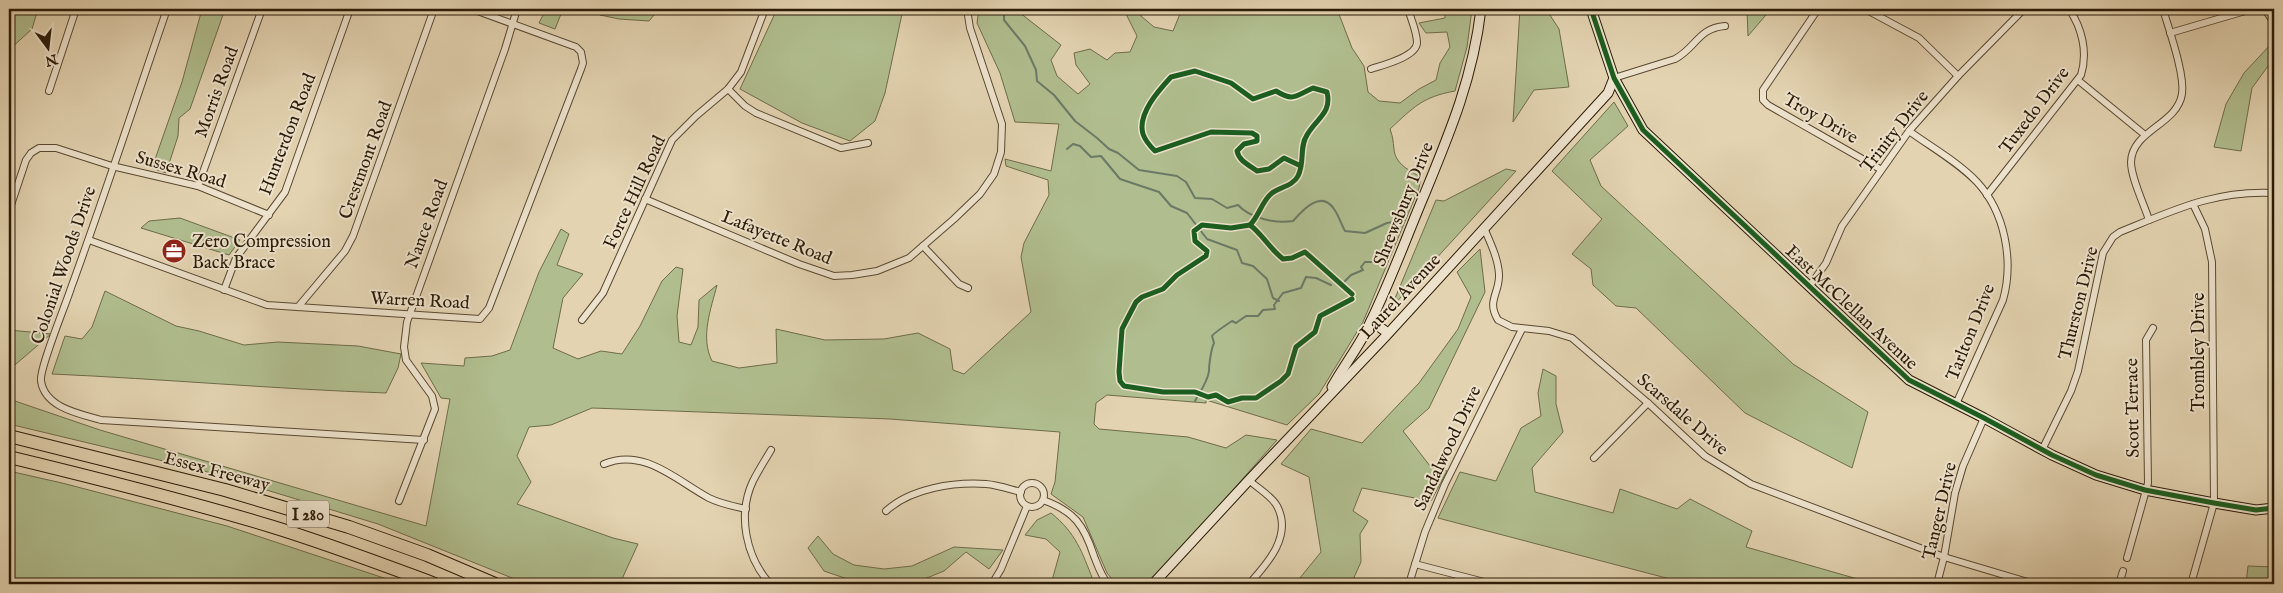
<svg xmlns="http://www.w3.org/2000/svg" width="2283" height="593" font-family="'IM FELL English',serif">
<rect width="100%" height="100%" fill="#e3d3b1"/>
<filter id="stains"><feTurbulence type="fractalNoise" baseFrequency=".004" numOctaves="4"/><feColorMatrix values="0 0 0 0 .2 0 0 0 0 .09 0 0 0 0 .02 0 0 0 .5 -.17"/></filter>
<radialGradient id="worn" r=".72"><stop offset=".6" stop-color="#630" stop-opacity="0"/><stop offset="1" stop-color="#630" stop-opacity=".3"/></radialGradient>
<g fill="#b0bd8e" stroke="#6e6c4a">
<path d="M9,9H38L32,29L9,50Z"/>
<path d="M202,9H225L190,109L179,118L178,136L166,173L152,168L182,82Z"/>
<path d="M546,9H563L555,29L539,23Z"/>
<path d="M601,9H659L649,21L619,19L600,15Z"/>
<path d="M777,9H921L902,14L885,93L875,121L850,141L802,123L740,89Z"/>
<path d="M979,9H1015L1061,45L1051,60L1057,76L1078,94L1090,84L1076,65L1074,53L1090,49L1107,60L1115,53L1130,52L1137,36L1126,14L1131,9H1140L1141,16L1154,27L1173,31L1182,9H1337L1352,48L1364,66L1368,92L1379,101L1400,103L1419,89L1436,80L1440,63L1450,47L1447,32L1426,33L1419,23L1445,18V9H1472L1467,47L1455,91C1422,97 1414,107 1390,129C1393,137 1393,141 1394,149C1395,164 1410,171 1421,177L1419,188L1363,322L1319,394L1287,425L1206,400V403L1107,395L1096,403L1094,424L1099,429L1188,437L1226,448L1246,435L1277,440L1150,584H1116L1107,573L1083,517L1051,494L1055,482L1060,432L890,419L592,408L551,425L529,427L517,456L531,482L517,504L613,538L638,544L622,579L631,584H527L378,524L201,470L9,424V399L100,430L426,526L450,399L441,398L421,363L464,366L465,358L492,356L510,350L539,272L561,229L569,234L557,265L583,274L563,298L553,348L578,359L601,351L622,354L640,326L662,281L676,267L683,269L677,316L679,342L691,345L698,327L699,300L717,285C711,309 700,337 712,361L739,368L777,363L776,329L825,340L884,339L918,333L950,349L953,370L964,374L1031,312L1021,257L1024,243L1049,195L1048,180L1006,166L1005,159L1051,171L1059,124L1015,122L1000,73L977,23Z"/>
<path d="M1520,9H1546L1559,29L1569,87L1534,90L1513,122Z"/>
<path d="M1747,9H1771L1748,36Z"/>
<path d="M2272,43L2274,44V58L2252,88L2241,151L2214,147L2226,104L2244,73Z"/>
<path d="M1614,102L1628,126L1590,160L1601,186L1793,364L1868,412L1852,468L1745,413L1636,308L1616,306L1593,285L1591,269L1572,254L1602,219L1552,171Z"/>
<path d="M1506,169L1516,171L1391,308L1436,200L1444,201Z"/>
<path d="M180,218L240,240L229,255L141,228L149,221Z"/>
<path d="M1480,249L1485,292L1429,408L1403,431L1430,466L1447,471L1431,501L1362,488L1353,511L1368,521L1360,534L1361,562L1351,584H1295L1321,552L1309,477L1281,464L1311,429L1362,443L1419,383L1458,329L1471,297L1457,272Z"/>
<path d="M105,291L176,326L199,331L244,345L278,342L358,346L401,354L398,368L386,393C275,389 164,379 52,374L65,336L82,339L92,327Z"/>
<path d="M9,330L51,334L9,370Z"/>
<path d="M1543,369L1556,376V404L1563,432L1532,468L1535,492L1613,513L1620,489L1677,509L1690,499L1752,531L1746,547L1875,584H1689L1438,518L1460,472L1496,481L1521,428L1541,416L1538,393Z"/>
<path d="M9,471L62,483L227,526L402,584H9Z"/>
<path d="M1051,513C1076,533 1082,552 1093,580L1080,584H1051L1060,552L1046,539L1025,535L1037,520Z"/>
<path d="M818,536L833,554L854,565L884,569L912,566L954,547L1003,550L989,569L966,552L944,571L912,584H862L824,571L808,548Z"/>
<path d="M2248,566L2274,567V584H2246Z"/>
</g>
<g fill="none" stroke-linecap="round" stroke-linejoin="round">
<g stroke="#6b7a66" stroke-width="2">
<path d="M1004,9V20L1025,46L1036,70L1037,81L1054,95L1075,121L1097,138L1109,149L1118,153L1139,170L1177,176L1186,182L1195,198L1212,199L1227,208L1238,205C1250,218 1275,224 1293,221C1302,211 1321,189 1334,209C1339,216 1341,224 1345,231L1365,233L1387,223L1404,220"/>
<path d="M1067,149L1073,144L1080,146L1091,157L1101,156L1120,179L1159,192L1171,206L1187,213L1207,239L1237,250L1242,263L1253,266L1267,279L1273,298L1279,301"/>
<path d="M1344,282L1351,275L1363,270L1361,267L1365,262H1382L1384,257L1383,250C1391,242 1388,229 1397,222"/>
<path d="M1195,401C1200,392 1208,381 1209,371C1209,365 1211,349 1214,343L1212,336C1213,334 1229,323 1232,321L1236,323L1246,316H1258L1263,310L1275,309L1274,305L1283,293L1301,288L1306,277L1316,278L1331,285"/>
</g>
<defs>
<g id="street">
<path d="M167,9C135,102 105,195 71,288C66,304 39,369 41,381C45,408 80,414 101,420L424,440"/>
<path d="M1818,9L1763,90V100L1768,105L1880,169"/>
<path d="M1865,9L1919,38L1958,76"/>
<path d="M2265,9L2274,23"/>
<path d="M2170,33L2252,9"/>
<path d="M1371,69C1383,65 1416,57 1417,43C1417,32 1411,19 1408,9"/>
<path d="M1614,78L1675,59C1696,48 1698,28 1725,26"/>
<path d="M2079,81L2145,135"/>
<path d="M728,89L745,106L756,113L841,148L868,143"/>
<path d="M49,91L76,9"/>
<path d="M1909,131C1931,147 1958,162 1977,182C2005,212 2014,261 2003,300L1956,404"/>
<path d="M198,186L262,9"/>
<path d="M1987,195L2081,75C2088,52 2082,28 2069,9"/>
<path d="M645,199L799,264L834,276L852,275L877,271L909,258L954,219L980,194L994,174L1001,152L1002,124L970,28L967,9"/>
<path d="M9,211L26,160L31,153L39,148H56L112,166L198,186L269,215"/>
<path d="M2149,220C2144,204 2131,178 2131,162C2132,130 2177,125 2182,94C2185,74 2169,30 2163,9"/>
<path d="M1484,228C1490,242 1498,258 1499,274C1500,293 1486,301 1498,320L1512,327L1549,331L1572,338L1648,403L1705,456L1751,484L1944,557L2034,584"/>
<path d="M89,240L267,305L480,319L489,308L581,69L583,63L581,52L576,47L472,9"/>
<path d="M923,246L959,284L968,288"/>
<path d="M1809,287L1826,263L1842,226L1909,131L1958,76L2024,9"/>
<path d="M224,290L236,258L285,192L350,9"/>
<path d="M298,307L345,251L353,236L434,9"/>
<path d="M582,320L603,293L672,140L696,116L728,89L741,72L765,9"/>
<path d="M2042,450L2071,391L2078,371L2103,253L2113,237L2120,232C2174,210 2215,190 2274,193"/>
<path d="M1594,458L1648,403"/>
<path d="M604,464C644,447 677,481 709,498C721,504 733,506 746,509"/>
<path d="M1249,480C1257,488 1272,496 1277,506C1293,536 1267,564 1249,584"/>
<circle cx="1032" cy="495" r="12"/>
<path d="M1043,500C1074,511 1084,525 1094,556C1098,566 1101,576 1108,584"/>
<path d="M399,501L435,409L432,396L406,360L404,347L407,322L505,49L517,9"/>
<path d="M886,511C911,488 954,482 986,484C998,485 1009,489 1021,492"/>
<path d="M2127,558L2148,483L2146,340L2153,328"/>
<path d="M1415,564L1492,584"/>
<path d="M770,584C746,557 737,515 753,481C758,471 765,460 771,450"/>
<path d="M992,584L1001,569L1027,506"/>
<path d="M1409,584L1425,532L1445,484L1522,329"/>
<path d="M1937,584L1944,557L1955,493L1963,466L1984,418"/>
<path d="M2119,584L2123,571"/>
<path d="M2191,584L2214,503L2212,262L2205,229L2193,204"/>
</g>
<g id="secondary">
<path d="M1591,9L1614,78L1643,130L1909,380L1984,418L2052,455L2096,475L2145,490L2214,503L2256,510L2274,508"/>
<path d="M1371,321L1388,333"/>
<path d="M1332,387C1342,369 1354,353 1364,335C1388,289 1405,240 1425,193C1451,130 1473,77 1481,9"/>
<path d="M1153,584L1249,480L1385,337L1608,93L1614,78"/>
</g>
<g id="highway">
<path d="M9,436L225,490L349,527L427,555L495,584"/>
<path d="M9,457C96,478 184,500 270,526C326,543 381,564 435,584"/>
</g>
</defs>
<use href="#street" stroke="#594932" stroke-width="8"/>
<use href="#secondary" stroke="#2b1b07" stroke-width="11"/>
<use href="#highway" stroke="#2b1b07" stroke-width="14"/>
<use href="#street" stroke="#ede2cc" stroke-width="6"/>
<use href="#secondary" stroke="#ede2cc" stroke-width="9"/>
<use href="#highway" stroke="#e3d3b1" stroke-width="12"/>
<defs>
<g id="cycleway">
<path d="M1591,9L1614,78L1643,130L1909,380L1984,418L2052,455L2096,475L2145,490L2214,503L2256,510L2274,508"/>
<path d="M1250,225C1259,216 1262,201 1272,193C1280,187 1293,186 1298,176C1305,163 1299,147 1307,135C1317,118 1332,113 1327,92L1313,88C1295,96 1294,102 1276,91L1253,99L1231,83L1195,71L1171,77C1159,90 1137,114 1143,134C1145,140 1150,146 1155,151L1211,132L1252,133L1257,136V141L1244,144L1237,151C1239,161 1249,165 1257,171L1269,169L1284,158L1301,166"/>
<path d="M1352,294L1305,252L1292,258L1283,259C1269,248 1263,235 1250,225L1231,228L1202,225L1194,231L1195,241L1207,251L1206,256L1177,275L1163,289L1142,297L1136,302L1122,329L1119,372L1120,381L1124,386L1163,392H1195L1208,397L1216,395L1228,402L1242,398H1256L1281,381L1288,374L1296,347L1315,332L1320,316L1352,299"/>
</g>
</defs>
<use href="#cycleway" stroke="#ede2cc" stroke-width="8"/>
<use href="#cycleway" stroke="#1b5e20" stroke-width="5"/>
</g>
<defs>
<symbol id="office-disc" viewBox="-11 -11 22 22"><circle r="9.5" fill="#8f2418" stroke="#ede2cc"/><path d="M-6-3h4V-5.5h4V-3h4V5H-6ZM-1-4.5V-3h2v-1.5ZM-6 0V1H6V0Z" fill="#fff"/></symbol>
</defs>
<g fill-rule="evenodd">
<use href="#office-disc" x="160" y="237" width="28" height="28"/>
</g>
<g text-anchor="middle" stroke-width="4" stroke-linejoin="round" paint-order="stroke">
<rect fill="#ede2cc" stroke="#655742" stroke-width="1" x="287" y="500.5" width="42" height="27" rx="4"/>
<g font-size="16" font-weight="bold" fill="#2b1b07">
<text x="308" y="520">I 280</text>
</g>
<g font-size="18" fill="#2b1b07" stroke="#ede2cc">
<text transform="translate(216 92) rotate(-70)" y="6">Morris Road</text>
<text transform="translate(2034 110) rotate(-53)" y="6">Tuxedo Drive</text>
<text transform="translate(1821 118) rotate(30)" y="6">Troy Drive</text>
<text transform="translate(1894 131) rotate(-52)" y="6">Trinity Drive</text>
<text transform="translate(287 134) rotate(-69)" y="6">Hunterdon Road</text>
<text transform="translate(365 160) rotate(-70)" y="6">Crestmont Road</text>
<text transform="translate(181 169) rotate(16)" y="6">Sussex Road</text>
<text transform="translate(634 192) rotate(-65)" y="6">Force Hill Road</text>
<text transform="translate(1403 204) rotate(-68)" y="6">Shrewsbury Drive</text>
<text transform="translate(426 224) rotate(-70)" y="6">Nance Road</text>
<text transform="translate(777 237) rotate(22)" y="6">Lafayette Road</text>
<text transform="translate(63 265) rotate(-71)" y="6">Colonial Woods Drive</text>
<text transform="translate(1400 296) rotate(-47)" y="6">Laurel Avenue</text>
<text transform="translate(420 300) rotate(3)" y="6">Warren Road</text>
<text transform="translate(2078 303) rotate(-76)" y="6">Thurston Drive</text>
<text transform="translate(1852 307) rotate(43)" y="6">East McClellan Avenue</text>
<text transform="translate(1970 332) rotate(-68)" y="6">Tarlton Drive</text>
<text transform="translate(2198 352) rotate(-90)" y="6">Trombley Drive</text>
<text transform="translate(2132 408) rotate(-91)" y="6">Scott Terrace</text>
<text transform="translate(1683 414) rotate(41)" y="6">Scarsdale Drive</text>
<text transform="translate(1447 448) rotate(-65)" y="6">Sandalwood Drive</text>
<text transform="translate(217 471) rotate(15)" y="6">Essex Freeway</text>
<text transform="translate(1939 511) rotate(-77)" y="6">Tanger Drive</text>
</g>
<g font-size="18" fill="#2b1b07" stroke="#ede2cc" text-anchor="start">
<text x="192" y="247">Zero Compression<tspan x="192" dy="21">Back Brace</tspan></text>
</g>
</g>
<rect width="2283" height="593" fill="none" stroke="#e3d3b1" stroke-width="30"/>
<rect x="10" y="10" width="2263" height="573" fill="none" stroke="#2b1b07" stroke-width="2.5"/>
<rect x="15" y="15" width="2253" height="563" fill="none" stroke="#2b1b07"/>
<g transform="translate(48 48) rotate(165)" stroke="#ede2cc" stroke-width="4" paint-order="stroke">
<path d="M0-4L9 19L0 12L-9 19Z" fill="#2b1b07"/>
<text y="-8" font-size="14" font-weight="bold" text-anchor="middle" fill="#2b1b07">N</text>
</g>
<rect width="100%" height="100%" filter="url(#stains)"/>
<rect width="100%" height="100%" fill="url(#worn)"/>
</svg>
